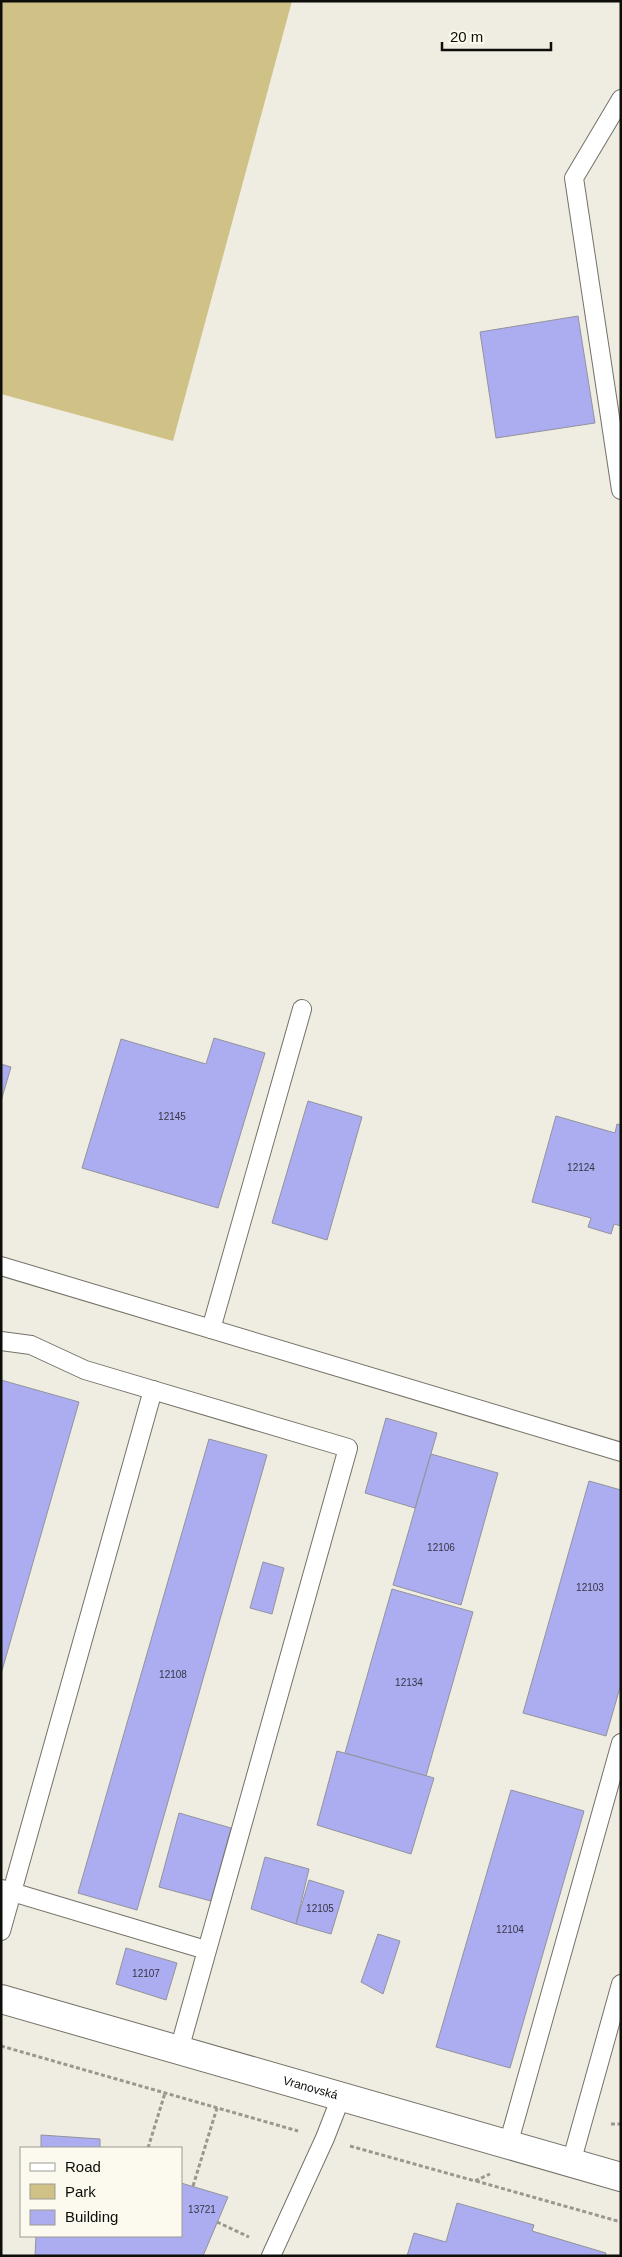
<svg xmlns="http://www.w3.org/2000/svg" width="622" height="2257" font-family="Arial,sans-serif">
<rect width="100%" height="100%" fill="#efece2"/>
<path fill="#d0c287" d="M1,1H292L173,441L1,394Z"/>
<g fill="#acadf0" stroke="#92939c">
<path d="M578,316L595,423L496,438L480,332Z"/>
<path d="M214,1038L265,1053L218,1208L82,1168L121,1039L206,1064Z"/>
<path d="M1,1064L11,1067L1,1101Z"/>
<path d="M308,1101L362,1117L327,1240L272,1223Z"/>
<path d="M556,1116L615,1133L617,1124L621,1125V1226L614,1224L611,1234L588,1227L591,1218L532,1202Z"/>
<path d="M1,1380L79,1402L1,1674Z"/>
<path d="M386,1418L437,1433L415,1508L365,1493Z"/>
<path d="M209,1439L267,1455L137,1910L78,1893Z"/>
<path d="M431,1454L498,1473L461,1605L393,1585Z"/>
<path d="M589,1481L621,1490V1684L606,1736L523,1713Z"/>
<path d="M263,1562L284,1568L272,1614L250,1608Z"/>
<path d="M392,1589L473,1612L426,1776L345,1753Z"/>
<path d="M337,1751L434,1778L411,1854L317,1825Z"/>
<path d="M511,1790L584,1811L510,2068L436,2047Z"/>
<path d="M179,1813L231,1828L211,1901L159,1887Z"/>
<path d="M265,1857L309,1869L296,1924L251,1909Z"/>
<path d="M309,1880L344,1891L331,1934L296,1924Z"/>
<path d="M378,1934L400,1941L383,1994L361,1982Z"/>
<path d="M126,1948L177,1963L166,2000L116,1984Z"/>
<path d="M41,2135L100,2139V2148H41Z"/>
<path d="M181,2183L228,2197L203,2256H35L36,2236H181Z"/>
<path d="M457,2203L534,2225L532,2231L606,2253L605,2256H407L414,2233L446,2242Z"/>
</g>
<g fill="none" stroke-linecap="round" stroke-linejoin="round">
<defs>
<g id="service">
<path d="M621,99L574,178L621,490"/>
<path d="M1,1266L621,1452"/>
<path d="M211,1329L302,1009"/>
<path d="M1,1341L31,1345L85,1370L348,1448L179,2050"/>
<path d="M2,1889L206,1950"/>
<path d="M1,1931L153,1390"/>
<path d="M508,2145L621,1743"/>
<path d="M571,2163L621,1984"/>
<path d="M271,2256L325,2138L341,2097"/>
</g>
<g id="minor">
<path id="s1" d="M1,1999L621,2177"/>
</g>
</defs>
<use href="#service" stroke="#747268" stroke-width="20"/>
<use href="#minor" stroke="#747268" stroke-width="30"/>
<g stroke="#99978f" stroke-width="3" stroke-dasharray="4 2.5" stroke-linecap="butt">
<path d="M1,2046L298,2131"/>
<path d="M611,2124H621"/>
<path d="M350,2146L475,2181L490,2174"/>
<path d="M148,2148L165,2093"/>
<path d="M476,2181L621,2222"/>
<path d="M193,2186L217,2108"/>
<path d="M217,2222L249,2237"/>
</g>
<use href="#service" stroke="#fff" stroke-width="18"/>
<use href="#minor" stroke="#fff" stroke-width="28"/>
</g>
<g text-anchor="middle" stroke-width="4.5" stroke-linejoin="round" paint-order="stroke">
<g font-size="10" fill="#353543">
<text x="172" y="1120">12145</text>
<text x="581" y="1171">12124</text>
<text x="441" y="1551">12106</text>
<text x="590" y="1591">12103</text>
<text x="173" y="1678">12108</text>
<text x="409" y="1686">12134</text>
<text x="320" y="1912">12105</text>
<text x="510" y="1933">12104</text>
<text x="146" y="1977">12107</text>
<text x="202" y="2213">13721</text>
</g>
<g font-size="12" fill="#0d0d09" stroke="#fcfaef">
<text dy="4" stroke="none"><textPath href="#s1" startOffset="322">Vranovská</textPath></text>
</g>
</g>
<rect width="622" height="2257" fill="none" stroke="#0d0d09" stroke-width="5"/>
<rect x="20" y="2147" width="162" height="90" fill="#fcfaef" stroke="#9c9b93"/>
<rect x="30" y="2163" width="25" height="8" fill="#ffffff" stroke="#9c9b93"/>
<text x="65" y="2172" font-size="15" fill="#0d0d09">Road</text>
<rect x="30" y="2184" width="25" height="15" fill="#d0c287" stroke="#9c9b93"/>
<text x="65" y="2197" font-size="15" fill="#0d0d09">Park</text>
<rect x="30" y="2210" width="25" height="15" fill="#acadf0" stroke="#9c9b93"/>
<text x="65" y="2222" font-size="15" fill="#0d0d09">Building</text>
<path d="M442 42v8h109v-8" fill="none" stroke="#0d0d09" stroke-width="2.5"/>
<text x="450" y="42" font-size="15" fill="#0d0d09" stroke="#fcfaef" stroke-width="4" paint-order="stroke">20 m</text>
</svg>
